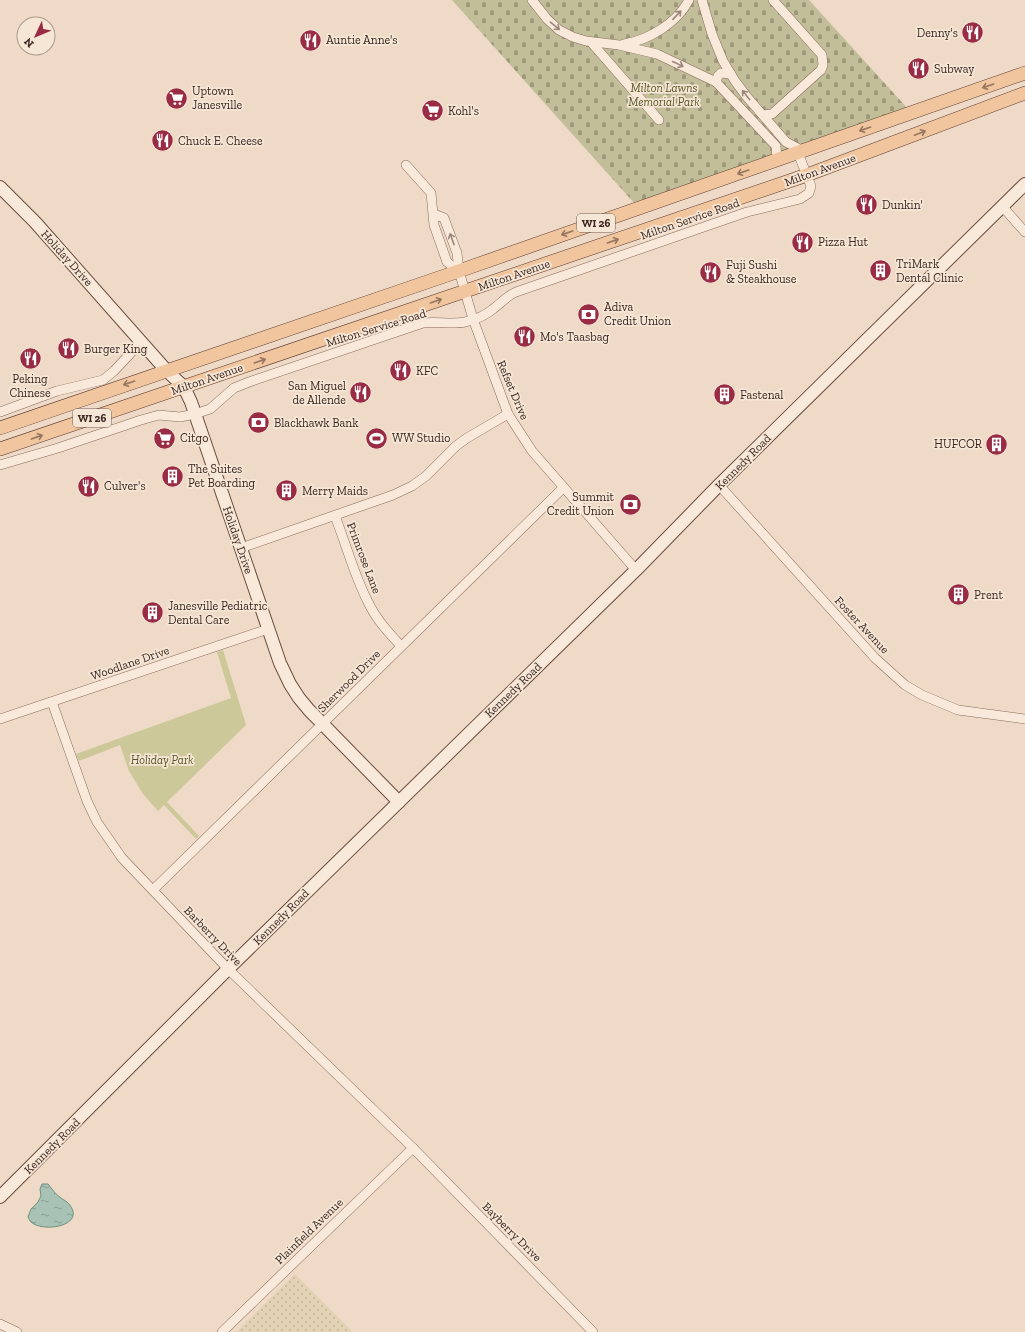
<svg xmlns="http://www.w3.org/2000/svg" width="1025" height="1332" font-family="'Zilla Slab',serif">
<defs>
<pattern id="farmland-dots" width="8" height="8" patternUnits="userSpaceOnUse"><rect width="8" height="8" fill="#e4d2b4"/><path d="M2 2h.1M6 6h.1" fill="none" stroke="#c4b49a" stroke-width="1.8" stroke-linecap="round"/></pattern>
<pattern id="cemetery-stones" width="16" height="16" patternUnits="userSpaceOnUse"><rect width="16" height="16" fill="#c2be99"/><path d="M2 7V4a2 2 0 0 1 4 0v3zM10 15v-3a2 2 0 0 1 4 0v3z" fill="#9f9a7c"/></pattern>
<pattern id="water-ripples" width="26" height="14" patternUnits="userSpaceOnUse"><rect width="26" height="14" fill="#a8c2b5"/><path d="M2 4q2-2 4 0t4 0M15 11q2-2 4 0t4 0" fill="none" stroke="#8a9e93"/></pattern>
</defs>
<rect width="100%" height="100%" fill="#efdac7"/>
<path fill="url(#farmland-dots)" d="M295,1274L353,1332H236Z"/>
<path fill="url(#cemetery-stones)" d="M452,0H809L909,110L636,205Z"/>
<path fill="#cdc89a" d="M223,650L246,725L167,802L199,836L196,839L164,805L158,811L143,794L129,771L120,745L79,761L76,754L231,698L217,652Z"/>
<path fill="url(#water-ripples)" stroke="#6e9181" d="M42,1184H48C52,1189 56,1195 61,1198C63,1200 67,1201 69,1204C87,1226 43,1233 31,1222C30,1221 29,1219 28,1217L31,1209L38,1202L41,1196L40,1189Z"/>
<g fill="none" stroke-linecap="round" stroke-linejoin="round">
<defs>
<g id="street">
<path d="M532,0L547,19L559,30L573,37L586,41L619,45L657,54L716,82L776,146L777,160"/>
<path d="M702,0L712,34L723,61L735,81L747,97L786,142L803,151"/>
<path d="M591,42L659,120"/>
<path d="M624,44C649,40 677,23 689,0"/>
<path d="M716,82L718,76L721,73L731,74"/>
<path d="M763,115L772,114L821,70L823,65L822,55L773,0"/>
<path d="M406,165L431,193L434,225L447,262L459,271"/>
<path d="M1002,206L1025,232"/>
<path d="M434,214L444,218L457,253L459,271L473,319L508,414L532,451L636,570"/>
<path d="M0,412L57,391L103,380L114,371L141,342"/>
<path d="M0,465L58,448L141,420L159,415L180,417L195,414L210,409L234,388L249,382L423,323C437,321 451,325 465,322C474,320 486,315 493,309C501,303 507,296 516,292L747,212L800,199L809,193L811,186L798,153"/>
<path d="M719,485L875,658L905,685L922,695L958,710L1025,719"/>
<path d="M335,516C346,544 354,575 368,602C376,619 388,632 401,646"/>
<path d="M241,548L393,495L412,486L426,476L456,446L467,438L508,414"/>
<path d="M52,702L87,801L97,822L122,858L228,969L413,1148L593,1332"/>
<path d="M0,719L268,629"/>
<path d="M153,890L563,488"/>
<path d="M0,1324L17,1332"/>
<path d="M222,1332L413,1148"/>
</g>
<g id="secondary">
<path d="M0,187L35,222L166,370L184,387L191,402L280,663L290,684L299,698L309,710L399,802"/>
<path d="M0,1197L228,969L636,570L719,485L1025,184"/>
</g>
<g id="primary">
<path d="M0,428L459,271L1025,73"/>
<path d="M0,449L807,175L1025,93"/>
</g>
</defs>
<use href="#street" stroke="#8a6b5c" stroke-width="10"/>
<use href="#secondary" stroke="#6c4c3f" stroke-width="14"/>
<use href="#primary" stroke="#583a30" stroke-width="14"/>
<use href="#street" stroke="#f9e9da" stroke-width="9"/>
<use href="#secondary" stroke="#f9e9da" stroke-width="12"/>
<use href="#primary" stroke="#f1c69f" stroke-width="13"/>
</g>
<defs><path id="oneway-shaft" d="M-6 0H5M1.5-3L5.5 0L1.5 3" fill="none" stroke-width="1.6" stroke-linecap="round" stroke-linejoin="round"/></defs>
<g stroke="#9a887d">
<use href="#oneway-shaft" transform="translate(677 15) rotate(-47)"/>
<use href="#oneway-shaft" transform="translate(555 26) rotate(40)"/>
<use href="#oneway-shaft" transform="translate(678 64) rotate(25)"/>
<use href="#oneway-shaft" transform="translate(746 95) rotate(-128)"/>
<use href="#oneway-shaft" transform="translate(452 239) rotate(-110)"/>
</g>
<g stroke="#967660">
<use href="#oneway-shaft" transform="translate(988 86) rotate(161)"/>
<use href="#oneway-shaft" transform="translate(865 129) rotate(161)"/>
<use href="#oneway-shaft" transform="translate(920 133) rotate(-21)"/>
<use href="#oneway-shaft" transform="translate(743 172) rotate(161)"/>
<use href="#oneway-shaft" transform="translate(567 233) rotate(161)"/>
<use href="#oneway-shaft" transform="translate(613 241) rotate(-19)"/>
<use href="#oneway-shaft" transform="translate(436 301) rotate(-19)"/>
<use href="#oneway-shaft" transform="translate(260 361) rotate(-19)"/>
<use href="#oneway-shaft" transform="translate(129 383) rotate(161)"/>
<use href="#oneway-shaft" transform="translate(37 437) rotate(-19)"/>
</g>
<defs>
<symbol id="restaurant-disc" viewBox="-11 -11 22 22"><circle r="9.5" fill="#992c44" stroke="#f6e6d6"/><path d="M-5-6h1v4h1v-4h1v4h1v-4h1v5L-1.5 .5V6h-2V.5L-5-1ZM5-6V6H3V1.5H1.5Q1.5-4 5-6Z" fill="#fff"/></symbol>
<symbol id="supermarket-disc" viewBox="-11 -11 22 22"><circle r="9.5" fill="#992c44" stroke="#f6e6d6"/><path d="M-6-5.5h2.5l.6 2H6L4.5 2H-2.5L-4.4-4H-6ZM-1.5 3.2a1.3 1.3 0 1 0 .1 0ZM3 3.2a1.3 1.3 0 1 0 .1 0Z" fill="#fff"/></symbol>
<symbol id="building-disc" viewBox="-11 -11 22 22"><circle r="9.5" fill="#992c44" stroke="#f6e6d6"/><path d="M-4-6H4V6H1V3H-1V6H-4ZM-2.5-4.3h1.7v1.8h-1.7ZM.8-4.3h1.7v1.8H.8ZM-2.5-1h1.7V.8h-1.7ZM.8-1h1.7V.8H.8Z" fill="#fff"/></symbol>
<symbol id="bank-disc" viewBox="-11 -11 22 22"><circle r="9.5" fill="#992c44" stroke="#f6e6d6"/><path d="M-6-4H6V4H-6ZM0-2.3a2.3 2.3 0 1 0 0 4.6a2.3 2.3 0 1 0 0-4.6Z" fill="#fff"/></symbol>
<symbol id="stadium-disc" viewBox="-11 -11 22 22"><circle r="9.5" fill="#992c44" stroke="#f6e6d6"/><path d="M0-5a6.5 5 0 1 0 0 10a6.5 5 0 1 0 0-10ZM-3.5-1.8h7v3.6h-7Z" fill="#fff"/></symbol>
</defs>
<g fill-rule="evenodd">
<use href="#restaurant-disc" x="960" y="20" width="25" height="25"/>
<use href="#restaurant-disc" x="298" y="28" width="25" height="25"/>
<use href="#restaurant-disc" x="906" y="56" width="25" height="25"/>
<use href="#supermarket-disc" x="164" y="86" width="25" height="25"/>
<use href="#supermarket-disc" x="420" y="98" width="25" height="25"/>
<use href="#restaurant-disc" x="150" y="128" width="25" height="25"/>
<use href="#restaurant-disc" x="854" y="192" width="25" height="25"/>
<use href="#restaurant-disc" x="790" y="230" width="25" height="25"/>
<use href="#building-disc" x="868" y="258" width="25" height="25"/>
<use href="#restaurant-disc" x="698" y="260" width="25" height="25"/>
<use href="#bank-disc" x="576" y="302" width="25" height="25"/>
<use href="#restaurant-disc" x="512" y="324" width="25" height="25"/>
<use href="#restaurant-disc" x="56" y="336" width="25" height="25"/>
<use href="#restaurant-disc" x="18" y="346" width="25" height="25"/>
<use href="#restaurant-disc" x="388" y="358" width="25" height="25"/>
<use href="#restaurant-disc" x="348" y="380" width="25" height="25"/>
<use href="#building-disc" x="712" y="382" width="25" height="25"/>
<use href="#bank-disc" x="246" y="410" width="25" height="25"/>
<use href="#supermarket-disc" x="152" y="426" width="25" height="25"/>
<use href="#stadium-disc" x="364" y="426" width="25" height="25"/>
<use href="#building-disc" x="984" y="432" width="25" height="25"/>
<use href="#building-disc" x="160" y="464" width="25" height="25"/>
<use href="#restaurant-disc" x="76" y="474" width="25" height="25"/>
<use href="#building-disc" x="274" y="478" width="25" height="25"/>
<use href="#bank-disc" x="618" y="492" width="25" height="25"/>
<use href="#building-disc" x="946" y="582" width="25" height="25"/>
<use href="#building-disc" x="140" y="600" width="25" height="25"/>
</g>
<g text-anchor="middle" stroke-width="3.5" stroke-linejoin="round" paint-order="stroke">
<g fill="#f6e6d6" stroke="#736057" stroke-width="1">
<rect x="577" y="214" width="38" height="18" rx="3"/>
<rect x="73" y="409" width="38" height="18" rx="3"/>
</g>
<g font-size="11" font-weight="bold" fill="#3b2720">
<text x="596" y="227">WI 26</text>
<text x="92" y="422">WI 26</text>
</g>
<g font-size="12" fill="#3b2720" stroke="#f6e6d6" text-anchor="start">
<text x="958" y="37" text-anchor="end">Denny's</text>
<text x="326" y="44">Auntie Anne's</text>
<text x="934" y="73">Subway</text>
<text x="192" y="95">Uptown<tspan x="192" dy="14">Janesville</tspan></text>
<text x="448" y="115">Kohl's</text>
<text x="178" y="145">Chuck E. Cheese</text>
<text x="882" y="209">Dunkin'</text>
<text x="818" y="246">Pizza Hut</text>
<text x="896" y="268">TriMark<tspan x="896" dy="14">Dental Clinic</tspan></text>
<text x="726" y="269">Fuji Sushi<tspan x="726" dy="14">&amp; Steakhouse</tspan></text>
<text x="604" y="311">Adiva<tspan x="604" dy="14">Credit Union</tspan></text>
<text x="540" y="341">Mo's Taasbag</text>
<text x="84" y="353">Burger King</text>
<text x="416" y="375">KFC</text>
<text x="30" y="383" text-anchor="middle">Peking<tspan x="30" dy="14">Chinese</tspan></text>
<text x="346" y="390" text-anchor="end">San Miguel<tspan x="346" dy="14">de Allende</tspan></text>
<text x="740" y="399">Fastenal</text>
<text x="274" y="427">Blackhawk Bank</text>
<text x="180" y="442">Citgo</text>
<text x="392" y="442">WW Studio</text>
<text x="982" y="448" text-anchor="end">HUFCOR</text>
<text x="188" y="473">The Suites<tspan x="188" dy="14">Pet Boarding</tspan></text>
<text x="104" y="490">Culver's</text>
<text x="302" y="495">Merry Maids</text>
<text x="614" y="501" text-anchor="end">Summit<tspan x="614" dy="14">Credit Union</tspan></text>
<text x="974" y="599">Prent</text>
<text x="168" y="610">Janesville Pediatric<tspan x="168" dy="14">Dental Care</tspan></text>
</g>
<g font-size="12" font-style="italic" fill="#555726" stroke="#f6e6d6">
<text x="664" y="92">Milton Lawns<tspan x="664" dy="14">Memorial Park</tspan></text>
<text x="162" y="764">Holiday Park</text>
</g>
<g font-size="12" fill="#3b2720" stroke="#f6e6d6">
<text transform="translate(820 170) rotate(-20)" y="4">Milton Avenue</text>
<text transform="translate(690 219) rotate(-19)" y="4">Milton Service Road</text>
<text transform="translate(67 258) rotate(48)" y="4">Holiday Drive</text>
<text transform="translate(514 275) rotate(-19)" y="4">Milton Avenue</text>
<text transform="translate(376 328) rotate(-17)" y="4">Milton Service Road</text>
<text transform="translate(207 379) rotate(-19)" y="4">Milton Avenue</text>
<text transform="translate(513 390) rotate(67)" y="4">Refset Drive</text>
<text transform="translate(743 462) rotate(-45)" y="4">Kennedy Road</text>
<text transform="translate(238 540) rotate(71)" y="4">Holiday Drive</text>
<text transform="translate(364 558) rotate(69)" y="4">Primrose Lane</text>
<text transform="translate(862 625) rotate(47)" y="4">Foster Avenue</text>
<text transform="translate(130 663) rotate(-19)" y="4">Woodlane Drive</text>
<text transform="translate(349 681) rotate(-45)" y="4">Sherwood Drive</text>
<text transform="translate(513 690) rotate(-44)" y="4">Kennedy Road</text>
<text transform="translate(281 917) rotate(-45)" y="4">Kennedy Road</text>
<text transform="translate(213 936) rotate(46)" y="4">Barberry Drive</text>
<text transform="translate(52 1146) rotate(-45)" y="4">Kennedy Road</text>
<text transform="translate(309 1231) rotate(-44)" y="4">Plainfield Avenue</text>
<text transform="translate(512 1232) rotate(45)" y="4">Bayberry Drive</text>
</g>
</g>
<g transform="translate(36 36) rotate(226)"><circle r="19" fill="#f6e6d6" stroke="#ab9a8d"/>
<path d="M0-3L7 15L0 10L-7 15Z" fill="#992c44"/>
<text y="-6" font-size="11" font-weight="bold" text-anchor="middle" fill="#3b2720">N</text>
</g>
</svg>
